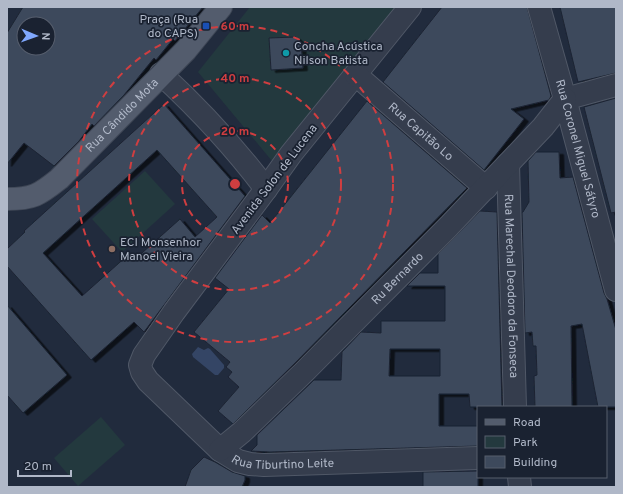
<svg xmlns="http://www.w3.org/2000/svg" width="623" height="494" font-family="Overpass,sans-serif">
<defs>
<filter id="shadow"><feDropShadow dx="4.5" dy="2.5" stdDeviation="0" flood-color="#0009"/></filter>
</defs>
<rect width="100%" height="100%" fill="#212b3d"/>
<g fill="#23393e">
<path d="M250,7H398L272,161L198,72Z"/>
<path d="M145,171L175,204L122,252L92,219Z"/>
<path d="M101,417L125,445L78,486L54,458Z"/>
</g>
<path fill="#344565" d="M198,347L204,350L208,348L210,349L224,365V368L218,375H215L193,357L192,354Z"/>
<g fill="#3d495c" stroke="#1c2433" fill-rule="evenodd" filter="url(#shadow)">
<path d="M23,7H203L175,41L173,39L156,60L154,58L124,95L94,126L92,124L79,141L54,166L24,143L7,164V33ZM24,24H48V48H24Z"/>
<path d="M442,7H527L551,96L549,100L511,109L524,119L484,170L383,82Z"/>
<path d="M560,7H616V73L578,82Z"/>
<path d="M296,37L301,42L303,68L271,70L269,38Z"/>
<path d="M616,98V212L611,213L584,107Z"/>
<path d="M367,101L467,188L295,363L233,424L218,411L239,387L228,377L232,372L226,367L230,362L194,332L229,289L215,278L262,215L270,223Z"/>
<path d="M164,104L245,196L144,332L134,322L91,360L7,266V249L25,232L24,231ZM157,150L217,217L195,237L180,219L133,261L128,255L82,296L43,253Z"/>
<path d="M536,152H559L560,178L573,177L604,293L607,299L616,330V407H598L582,324L571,326L572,407H535L534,376L537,375L536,346H533L532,332L525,333L522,212H523L529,202L528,161Z"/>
<path d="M480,211L497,212L502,407H470L469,394H439V426H478V446L270,452L251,451L257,445V435L314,380H341L342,352L361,332L381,333V321H445V286H407L420,273H438V254ZM390,349H440V376H389Z"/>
<path d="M7,305L67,375L23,413L7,395Z"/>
<path d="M204,457L215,462L232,472L245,476V480L242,487H185L191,470Z"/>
<path d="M478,471V487H423V472Z"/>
</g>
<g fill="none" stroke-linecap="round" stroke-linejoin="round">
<defs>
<g id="minor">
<path id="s1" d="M410,7L291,154L266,189L174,312L144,355L140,365L142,372L148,381L220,450L238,461L250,464L264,465L478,458"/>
<path id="s2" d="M539,7L565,99L616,290"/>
<path d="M161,74C199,109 235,148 266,189"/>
<path id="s3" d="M356,75L486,188"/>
<path d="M565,99L616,85"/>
<path id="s4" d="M508,164L515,407"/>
<path id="s5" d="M220,450L242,432L304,372L449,226L543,127L565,99"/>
<path d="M519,477L520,487"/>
</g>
<g id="major">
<path id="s6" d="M7,199C33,199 39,195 59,179L186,50L221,7"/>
</g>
</defs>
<use href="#minor" stroke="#505867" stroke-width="24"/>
<use href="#major" stroke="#3e4655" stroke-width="24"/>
<use href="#minor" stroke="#353d4d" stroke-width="22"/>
<use href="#major" stroke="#535c6d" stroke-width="22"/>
</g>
<g fill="none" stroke="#d03e40" stroke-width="2" stroke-dasharray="7 5">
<circle cx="235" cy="184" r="53"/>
<circle cx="235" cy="184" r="106"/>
<circle cx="235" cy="184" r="158"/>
</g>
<rect fill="#1a4fb4" stroke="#1a2231" stroke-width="1.5" x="202" y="22" width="8" height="8" rx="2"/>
<circle fill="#0f9aa8" stroke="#1a2231" stroke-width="1.5" cx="286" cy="53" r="4"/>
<circle fill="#8d6e63" stroke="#1a2231" stroke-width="1.5" cx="112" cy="249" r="4"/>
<g text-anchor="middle" stroke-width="3.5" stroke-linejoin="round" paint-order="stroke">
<g font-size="12" fill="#b0b8c8" stroke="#1a2231" text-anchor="start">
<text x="198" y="23" text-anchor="end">Praça (Rua<tspan x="198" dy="14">do CAPS)</tspan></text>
<text x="294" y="50">Concha Acústica<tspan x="294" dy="14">Nilson Batista</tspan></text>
<text x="120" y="246">ECI Monsenhor<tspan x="120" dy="14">Manoel Vieira</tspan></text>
</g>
<g font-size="12" fill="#b0b8c8" stroke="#1a2231">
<text dy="4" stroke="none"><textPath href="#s6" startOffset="147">Rua Cândido Mota</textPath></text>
<text dy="4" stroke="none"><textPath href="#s3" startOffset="86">Rua Capitão Lo</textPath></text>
<text dy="4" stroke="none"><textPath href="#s2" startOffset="147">Rua Coronel Miguel Sátyro</textPath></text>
<text transform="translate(274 179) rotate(-53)" y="4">Avenida Solon de Lucena</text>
<text dy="4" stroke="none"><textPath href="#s5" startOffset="247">Ru Bernardo</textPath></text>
<text dy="4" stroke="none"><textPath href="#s4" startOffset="122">Rua Marechal Deodoro da Fonseca</textPath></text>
<text dy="4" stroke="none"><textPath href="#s1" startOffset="633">Rua Tiburtino Leite</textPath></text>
</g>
</g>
<circle cx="235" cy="184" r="6" fill="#d03e40" stroke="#1a2231" stroke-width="2"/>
<g font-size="12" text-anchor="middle" font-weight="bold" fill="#d03e40" stroke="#1a2231" stroke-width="3.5" stroke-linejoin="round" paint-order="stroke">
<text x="235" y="30">60 m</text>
<text x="235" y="82">40 m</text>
<text x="235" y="135">20 m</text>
</g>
<rect width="623" height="494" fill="none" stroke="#b0b8c8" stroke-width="16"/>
<rect x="477" y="406" width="130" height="72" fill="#1a2231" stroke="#565e6d"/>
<rect x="485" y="419" width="20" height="6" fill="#535c6d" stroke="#565e6d"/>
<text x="513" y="426" font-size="12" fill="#b0b8c8">Road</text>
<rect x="485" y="436" width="20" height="12" fill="#23393e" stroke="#565e6d"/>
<text x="513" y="446" font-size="12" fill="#b0b8c8">Park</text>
<rect x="485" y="456" width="20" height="12" fill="#3d495c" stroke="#565e6d"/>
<text x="513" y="466" font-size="12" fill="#b0b8c8">Building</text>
<g transform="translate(36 36) rotate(92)"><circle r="19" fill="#1a2231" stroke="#565e6d"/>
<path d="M0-3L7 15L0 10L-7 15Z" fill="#80a8fe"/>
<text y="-6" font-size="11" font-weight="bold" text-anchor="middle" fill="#b0b8c8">N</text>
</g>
<path d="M18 470v6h53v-6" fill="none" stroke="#b0b8c8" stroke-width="2"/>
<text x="24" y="470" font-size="12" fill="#b0b8c8" stroke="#1a2231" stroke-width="3" paint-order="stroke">20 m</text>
</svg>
